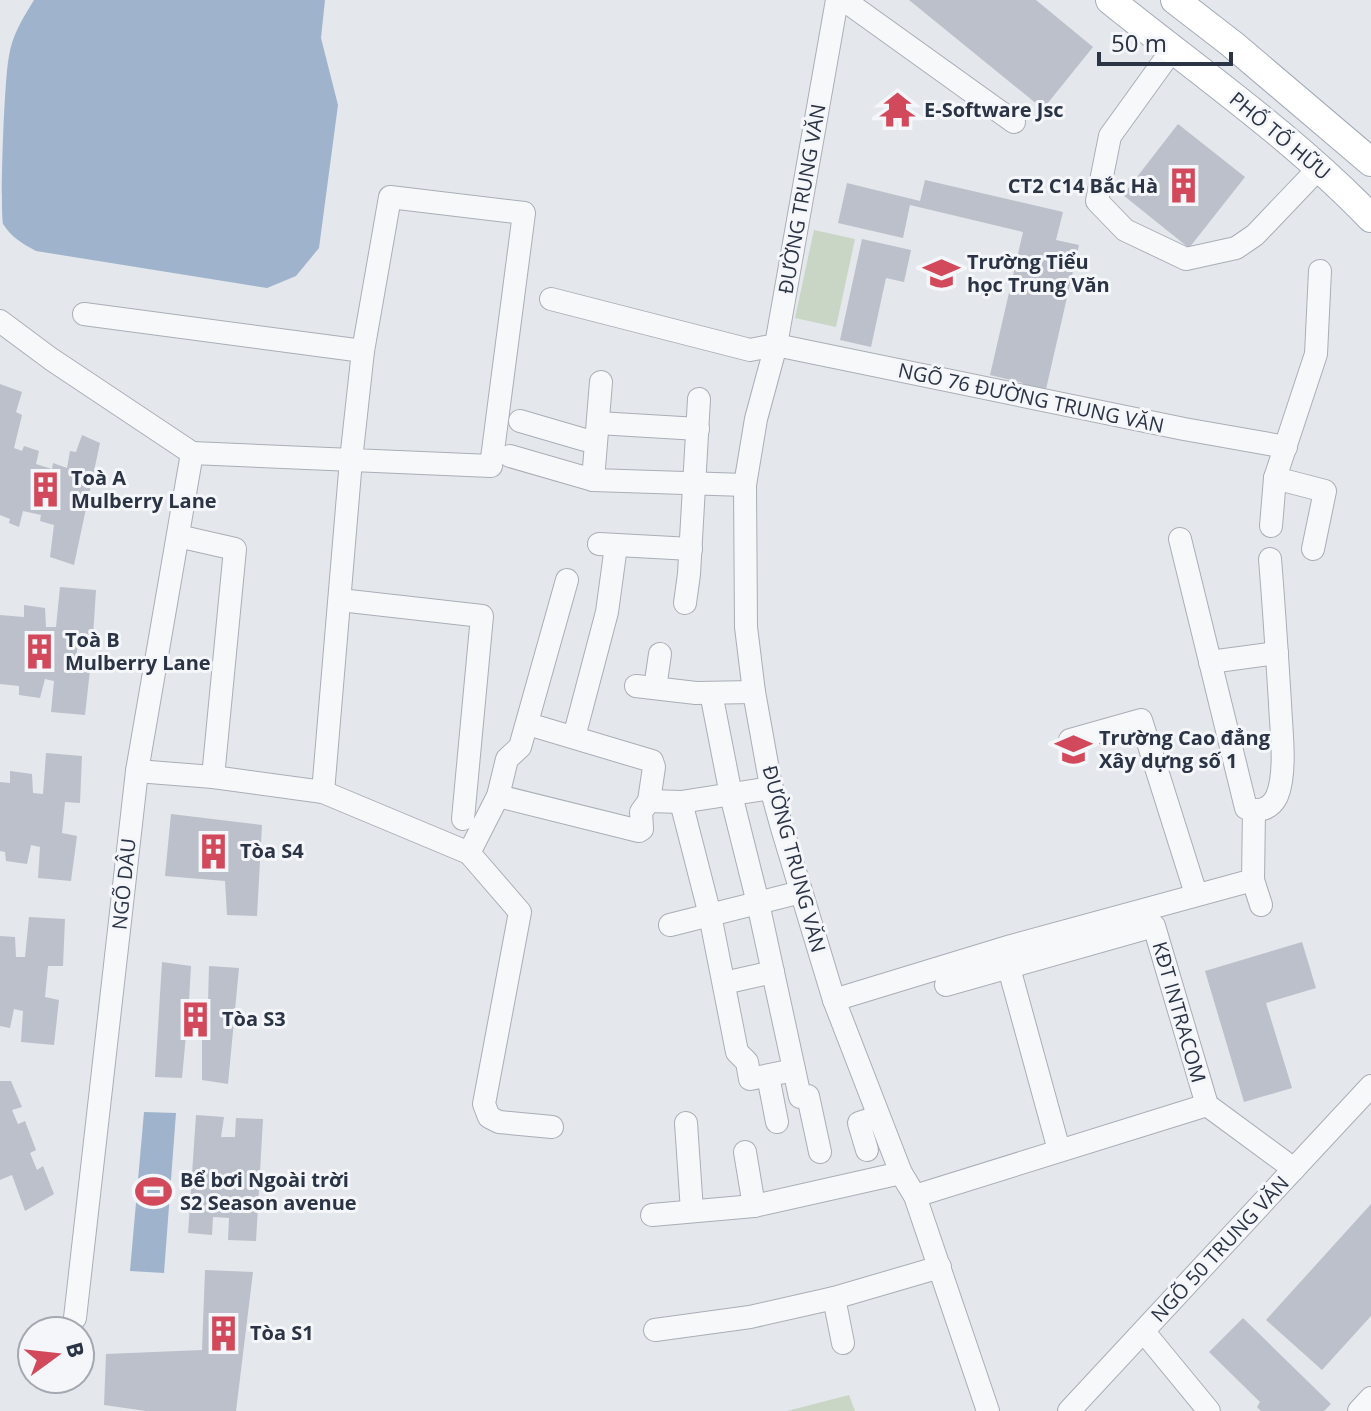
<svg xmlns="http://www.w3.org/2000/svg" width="1371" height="1411" font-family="'Open Sans',sans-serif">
<rect width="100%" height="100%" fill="#e4e7ec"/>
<g fill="#c9d6c5">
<path d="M814,230L855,239L836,327L795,318Z"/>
<path d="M849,1395L855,1411H787Z"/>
</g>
<g fill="#9fb4cc">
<path d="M34,0H325L321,38L338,105L319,248L296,276L267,288L36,251C23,244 11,237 3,224C0,207 4,80 9,56C12,35 23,18 34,0Z"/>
<path d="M144,1112L176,1113L164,1273L130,1271Z"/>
</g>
<g fill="#bbc0ca">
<path d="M909,0H1036L1093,47L1043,109Z"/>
<path d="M1178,124L1245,177L1189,248L1123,195Z"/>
<path d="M925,180L1063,212L1056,240L1079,245L1044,398L1021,392L1023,383L990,375L1023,232L910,205L903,238L838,223L847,183L920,201Z"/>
<path d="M862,239L911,250L904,282L886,278L871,347L840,340Z"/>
<path d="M0,384L22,392L16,412L22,415L14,448L22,451L24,446L39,451L36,464L52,469L53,463L67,468L70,451L76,452L82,435L100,443L74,565L50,557L54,525L40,521L41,515L23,511L19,527L9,523L10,519L0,515Z"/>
<path d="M60,587L96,590L93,636H79L75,667L90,670L85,715L51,712L54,681L45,679L40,698L19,695V686L0,684V615L24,617V605L45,608L46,627H56Z"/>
<path d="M46,753L82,756L80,803L65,802L62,833L77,836L71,881L38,878L40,847L31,845L27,864L6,861L5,852L0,851V782L10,783V771L32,774L33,793L43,794Z"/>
<path d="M171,814L262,825L257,916L227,915L225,881L165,876Z"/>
<path d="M29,917L65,919L63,966H48L45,997L59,1000L54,1045L21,1042L23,1011L14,1009L10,1028L0,1026V936L15,937L16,957H25Z"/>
<path d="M1302,942L1316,988L1266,1003L1292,1088L1244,1102L1205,971Z"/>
<path d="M162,962L191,966L189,1001L208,1003L209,966L239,968L228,1084L202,1080V1035H186L182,1078L155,1077Z"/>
<path d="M0,1081H11L22,1107L12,1110L18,1124L25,1121L36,1150L30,1153L37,1170L43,1166L54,1194L25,1211L12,1175L0,1180Z"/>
<path d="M196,1115L224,1117L221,1137H235L236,1118L263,1119L256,1241L228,1240L229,1218L213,1217L212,1235L188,1233Z"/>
<path d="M1371,1204V1316L1322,1370L1266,1320Z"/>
<path d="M205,1270L253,1272L236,1411H146L104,1405L106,1354L202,1350Z"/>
<path d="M1243,1318L1331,1404L1324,1411H1261L1257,1407L1260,1402L1209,1352Z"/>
</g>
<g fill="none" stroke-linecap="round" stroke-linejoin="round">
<defs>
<g id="minor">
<path d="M837,0L776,345L756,419L745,485L746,627L754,692L772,792L782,828L834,1000L901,1173L915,1196L988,1411"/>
<path d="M844,0L1014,122"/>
<path d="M1172,50L1110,136L1097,201L1125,230L1186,259L1236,248L1255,235L1318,169"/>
<path d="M551,299L750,350L776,345L1184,429L1286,447"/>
<path d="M84,314L363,351"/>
<path d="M0,321L51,359L192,453"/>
<path d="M601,382L593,480L745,485"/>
<path d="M520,421L585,440"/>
<path d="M598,423L698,429"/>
<path d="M192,453L491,466L524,213L390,197L363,351L351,460L323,792"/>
<path d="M510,456L593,480"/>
<path d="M1275,478L1325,491L1313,549"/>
<path d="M1271,526L1275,478L1316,354L1320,271"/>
<path d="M178,536L235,549L213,777"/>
<path d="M1180,539L1246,808C1258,813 1271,809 1277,796C1287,772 1281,729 1280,703C1277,655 1274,607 1270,559"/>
<path d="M599,544L691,549"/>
<path d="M340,600L482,616L463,819"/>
<path d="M685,603L689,574L699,399"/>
<path d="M1210,662L1277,653"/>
<path d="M636,686L696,693L754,692"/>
<path d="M655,688L660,654"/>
<path d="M711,693L731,795L758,903L800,1097L808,1096L820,1152"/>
<path d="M528,724L652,761L654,767L649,801"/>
<path d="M574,737L607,612L616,546"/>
<path d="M1070,740L1141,720L1196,894"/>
<path d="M137,771L213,777L323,792L469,853L520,912L484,1104L489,1117L499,1122L552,1127"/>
<path d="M498,796L639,831L642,829L641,812L649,801L681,802L772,788"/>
<path d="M681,802L710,915L737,1052L747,1062L750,1079L794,1070"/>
<path d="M469,853L498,796L507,759L520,747L567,580"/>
<path d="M1253,880L1261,905"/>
<path d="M670,925L801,892"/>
<path d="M1009,968L1059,1150"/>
<path d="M724,983L773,972"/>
<path d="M946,985L1154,926L1207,1105L1294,1169"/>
<path d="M834,1000L1011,946L1253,880L1254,811"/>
<path d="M768,1076L777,1122"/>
<path d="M686,1123L692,1211"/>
<path d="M867,1150L859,1123L878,1117"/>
<path d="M745,1152L754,1206"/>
<path d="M915,1196L1207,1105"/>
<path d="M652,1215L754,1206L901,1173"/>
<path d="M834,1298L843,1343"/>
<path d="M75,1318L137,771L192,453"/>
<path d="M655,1330L750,1317L834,1298L940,1267"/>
<path d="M1144,1332L1209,1411"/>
<path d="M1069,1411L1371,1086"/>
<path d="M1359,1411L1371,1398"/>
</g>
<g id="major">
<path d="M1110,0C1198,71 1292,136 1371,218"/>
<path d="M1175,0L1232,44L1371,162"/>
</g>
</defs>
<use href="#minor" stroke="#a9aeb7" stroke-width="24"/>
<use href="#major" stroke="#a3abb8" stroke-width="30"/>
<use href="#minor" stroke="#f7f8fa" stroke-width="22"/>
<use href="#major" stroke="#fff" stroke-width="28"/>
</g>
<defs>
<symbol id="temple-bare" viewBox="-9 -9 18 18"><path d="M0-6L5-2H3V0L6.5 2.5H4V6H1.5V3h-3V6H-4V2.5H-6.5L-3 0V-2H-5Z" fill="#d1495b" stroke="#f4f6f9" stroke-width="2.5" paint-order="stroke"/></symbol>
<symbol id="building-bare" viewBox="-9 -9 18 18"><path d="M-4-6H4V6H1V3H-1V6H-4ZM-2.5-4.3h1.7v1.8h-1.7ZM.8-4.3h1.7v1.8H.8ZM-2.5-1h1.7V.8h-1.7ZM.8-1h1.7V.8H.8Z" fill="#d1495b" stroke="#f4f6f9" stroke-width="2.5" paint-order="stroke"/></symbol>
<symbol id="school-bare" viewBox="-9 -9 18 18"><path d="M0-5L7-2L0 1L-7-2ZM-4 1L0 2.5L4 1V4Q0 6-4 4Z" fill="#d1495b" stroke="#f4f6f9" stroke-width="2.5" paint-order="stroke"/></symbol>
<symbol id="university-bare" viewBox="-9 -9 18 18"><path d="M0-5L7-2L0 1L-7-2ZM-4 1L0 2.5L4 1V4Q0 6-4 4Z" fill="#d1495b" stroke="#f4f6f9" stroke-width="2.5" paint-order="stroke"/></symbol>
<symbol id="stadium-bare" viewBox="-9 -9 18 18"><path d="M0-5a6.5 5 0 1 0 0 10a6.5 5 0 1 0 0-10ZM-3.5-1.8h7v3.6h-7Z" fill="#d1495b" stroke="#f4f6f9" stroke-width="2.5" paint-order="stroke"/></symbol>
</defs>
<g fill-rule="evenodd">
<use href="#temple-bare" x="872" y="84" width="51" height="51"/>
<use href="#building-bare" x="1158" y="160" width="51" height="51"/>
<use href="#school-bare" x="916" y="248" width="51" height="51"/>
<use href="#building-bare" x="20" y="464" width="51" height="51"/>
<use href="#building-bare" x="14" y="626" width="51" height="51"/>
<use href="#university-bare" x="1048" y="724" width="51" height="51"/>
<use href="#building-bare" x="188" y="826" width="51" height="51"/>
<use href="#building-bare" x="170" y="994" width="51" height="51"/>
<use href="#stadium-bare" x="128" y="1166" width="51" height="51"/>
<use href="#building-bare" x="198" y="1308" width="51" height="51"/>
</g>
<g text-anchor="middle" stroke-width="6" stroke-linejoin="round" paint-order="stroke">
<g font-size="20" font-weight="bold" fill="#2b3445" stroke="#f4f6f9" text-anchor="start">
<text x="924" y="117">E-Software Jsc</text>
<text x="1158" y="193" text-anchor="end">CT2 C14 Bắc Hà</text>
<text x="967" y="269">Trường Tiểu<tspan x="967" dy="23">học Trung Văn</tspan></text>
<text x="71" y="485">Toà A<tspan x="71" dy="23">Mulberry Lane</tspan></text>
<text x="65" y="647">Toà B<tspan x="65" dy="23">Mulberry Lane</tspan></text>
<text x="1099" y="745">Trường Cao đẳng<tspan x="1099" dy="23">Xây dựng số 1</tspan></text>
<text x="240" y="858">Tòa S4</text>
<text x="222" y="1026">Tòa S3</text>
<text x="180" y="1187">Bể bơi Ngoài trời<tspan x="180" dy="23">S2 Season avenue</tspan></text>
<text x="250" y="1340">Tòa S1</text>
</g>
<g font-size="20" fill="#2b3445" stroke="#f4f6f9">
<text transform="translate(1280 136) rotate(40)" y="7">PHỐ TỐ HỮU</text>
<text transform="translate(802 199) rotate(-80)" y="7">ĐƯỜNG TRUNG VĂN</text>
<text transform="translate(1031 398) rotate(12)" y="7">NGÕ 76 ĐƯỜNG TRUNG VĂN</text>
<text transform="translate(794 859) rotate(75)" y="7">ĐƯỜNG TRUNG VĂN</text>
<text transform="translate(124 884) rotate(-84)" y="7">NGÕ DÂU</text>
<text transform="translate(1179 1012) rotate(74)" y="7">KĐT INTRACOM</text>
<text transform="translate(1220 1249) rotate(-47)" y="7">NGÕ 50 TRUNG VĂN</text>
</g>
</g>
<g transform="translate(56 1355) rotate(75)"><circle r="38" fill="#f4f6f9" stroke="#a4a8b1" stroke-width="2"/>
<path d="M0-6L14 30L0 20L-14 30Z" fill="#d1495b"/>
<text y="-12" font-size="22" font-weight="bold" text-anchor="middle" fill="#2b3445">B</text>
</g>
<path d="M1099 52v12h132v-12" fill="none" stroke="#2b3445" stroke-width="4"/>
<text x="1111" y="52" font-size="24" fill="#2b3445" stroke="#f4f6f9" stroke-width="6" paint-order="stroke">50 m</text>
</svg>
